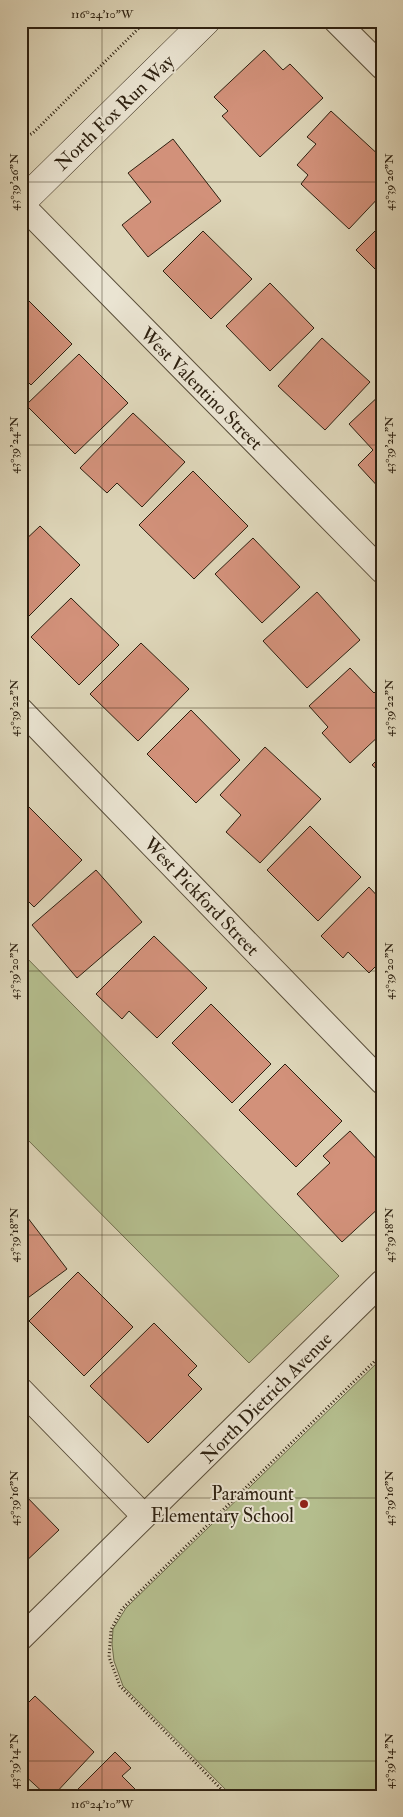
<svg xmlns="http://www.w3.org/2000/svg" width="403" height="1817" font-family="'IM FELL Double Pica',serif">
<rect width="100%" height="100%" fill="#ded6b9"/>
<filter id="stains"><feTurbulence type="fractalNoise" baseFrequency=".004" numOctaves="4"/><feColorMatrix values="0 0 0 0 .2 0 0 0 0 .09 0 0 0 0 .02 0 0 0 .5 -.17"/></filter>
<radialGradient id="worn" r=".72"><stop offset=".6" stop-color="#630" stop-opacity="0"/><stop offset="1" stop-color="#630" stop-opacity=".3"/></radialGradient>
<g fill="#b4bd8d" stroke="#706e4e">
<path d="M21,952L339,1276L249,1363L21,1133Z"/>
<path d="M382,1358V1796H232L123,1686L114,1661L112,1644L113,1629L126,1608Z"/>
</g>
<g fill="#d2917a" stroke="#2d2010">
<path d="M264,50L283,70L290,64L323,98L260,157L222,116L228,111L214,97Z"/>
<path d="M331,111L382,158V194L349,229L301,184L308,175L297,165L316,144L307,137Z"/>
<path d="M173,139L221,201L148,257L122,225L151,202L128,173Z"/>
<path d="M382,224V276L356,250Z"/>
<path d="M203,231L252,279L211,319L163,271Z"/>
<path d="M270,283L314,328L270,371L226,326Z"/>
<path d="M23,295L72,344L31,385L21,375V297Z"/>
<path d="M322,338L370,382L325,430L278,386Z"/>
<path d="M79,354L128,403L75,454L26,405Z"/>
<path d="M382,393V491L358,465L373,450L349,424Z"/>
<path d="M133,413L185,462L142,507L117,483L107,493L80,468Z"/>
<path d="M193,471L248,526L194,579L139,525Z"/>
<path d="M40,526L80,565L24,621L21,618V544Z"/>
<path d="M253,538L300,587L262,623L215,574Z"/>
<path d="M317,592L360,640L307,688L263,641Z"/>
<path d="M71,598L119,645L79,685L31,637Z"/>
<path d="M141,643L189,689L138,741L90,694Z"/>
<path d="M350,668L374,693L382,685V733L350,763L322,733L328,727L309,706Z"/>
<path d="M191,710L240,760L196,803L147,754Z"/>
<path d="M265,747L321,799L260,863L226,832L241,815L220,795Z"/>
<path d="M382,755V774L372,765Z"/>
<path d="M26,804L82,860L34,907L21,894V809Z"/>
<path d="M310,826L361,877L318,921L267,870Z"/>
<path d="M96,870L142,922L77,978L32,925Z"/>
<path d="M369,887L382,901V960L369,973L348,952L343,958L321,936Z"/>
<path d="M154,936L207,988L157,1038L129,1011L122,1019L96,994Z"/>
<path d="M211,1004L271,1064L232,1103L172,1043Z"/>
<path d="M285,1064L342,1121L296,1167L239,1110Z"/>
<path d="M350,1131L382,1165V1205L342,1242L297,1194L330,1163L323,1156Z"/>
<path d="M21,1209L67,1269L21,1303Z"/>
<path d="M78,1272L133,1327L84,1376L29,1321Z"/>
<path d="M154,1323L197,1366L188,1375L202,1389L148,1443L90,1386Z"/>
<path d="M21,1491L59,1530L21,1566Z"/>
<path d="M35,1696L94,1752L53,1796H47L21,1772V1710Z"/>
<path d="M115,1752L131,1768L122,1776L142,1796H71Z"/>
</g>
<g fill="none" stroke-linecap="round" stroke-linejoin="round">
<defs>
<g id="street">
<path d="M336,21L382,67"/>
<path d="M21,204L382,571"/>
<path d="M21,710L382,1082"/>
<path d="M21,1390L144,1516"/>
<path d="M21,1638L382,1282"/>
</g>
<path id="secondary" d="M21,203L206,21"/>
</defs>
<use href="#street" stroke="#594e3a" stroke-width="26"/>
<use href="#secondary" stroke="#2d2010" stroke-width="29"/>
<g stroke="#2d2010" stroke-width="3" stroke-dasharray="1 2.5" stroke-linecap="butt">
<path d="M21,139L33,133L146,21"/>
<path d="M228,1796L120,1686L109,1657L111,1630L122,1609L382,1354"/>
</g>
<use href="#street" stroke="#eae4d2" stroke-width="24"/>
<use href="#secondary" stroke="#eae4d2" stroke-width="28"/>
</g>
<path fill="none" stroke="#2d2010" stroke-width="1" stroke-opacity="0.45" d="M102,21V1796M21,182H382M21,445H382M21,708H382M21,971H382M21,1235H382M21,1498H382M21,1761H382"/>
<circle fill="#8f2418" stroke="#eae4d2" stroke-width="2" cx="304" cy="1504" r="5"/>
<g text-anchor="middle" stroke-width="4" stroke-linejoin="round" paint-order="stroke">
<g font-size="19" fill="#2d2010" stroke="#eae4d2">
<text transform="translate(114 112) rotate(-44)" y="7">North Fox Run Way</text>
<text transform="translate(202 388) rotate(45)" y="7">West Valentino Street</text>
<text transform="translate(202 896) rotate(46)" y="7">West Pickford Street</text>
<text transform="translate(266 1397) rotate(-45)" y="7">North Dietrich Avenue</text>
</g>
<g font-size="19" fill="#2d2010" stroke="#eae4d2" text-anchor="end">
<text x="294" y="1500">Paramount<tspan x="294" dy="22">Elementary School</tspan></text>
</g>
</g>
<rect width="403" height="1817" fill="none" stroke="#ded6b9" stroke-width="55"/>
<rect x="28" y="28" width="348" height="1762" fill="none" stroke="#2d2010" stroke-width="2"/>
<g font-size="12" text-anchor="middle" fill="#2d2010">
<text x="102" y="18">116°24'10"W</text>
<text transform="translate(14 182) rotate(-90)" y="4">43°39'26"N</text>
<text transform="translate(389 182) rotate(-90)" y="4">43°39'26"N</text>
<text transform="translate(14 445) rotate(-90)" y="4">43°39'24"N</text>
<text transform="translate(389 445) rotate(-90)" y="4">43°39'24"N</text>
<text transform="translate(14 708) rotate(-90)" y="4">43°39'22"N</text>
<text transform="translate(389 708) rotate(-90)" y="4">43°39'22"N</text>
<text transform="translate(14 971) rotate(-90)" y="4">43°39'20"N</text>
<text transform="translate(389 971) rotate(-90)" y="4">43°39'20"N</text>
<text transform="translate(14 1235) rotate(-90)" y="4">43°39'18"N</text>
<text transform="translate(389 1235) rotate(-90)" y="4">43°39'18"N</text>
<text transform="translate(14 1498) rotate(-90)" y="4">43°39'16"N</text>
<text transform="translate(389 1498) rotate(-90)" y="4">43°39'16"N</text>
<text transform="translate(14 1761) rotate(-90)" y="4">43°39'14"N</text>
<text transform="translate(389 1761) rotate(-90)" y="4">43°39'14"N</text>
<text x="102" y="1808">116°24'10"W</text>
</g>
<rect width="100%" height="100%" filter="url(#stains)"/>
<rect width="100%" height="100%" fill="url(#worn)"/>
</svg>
